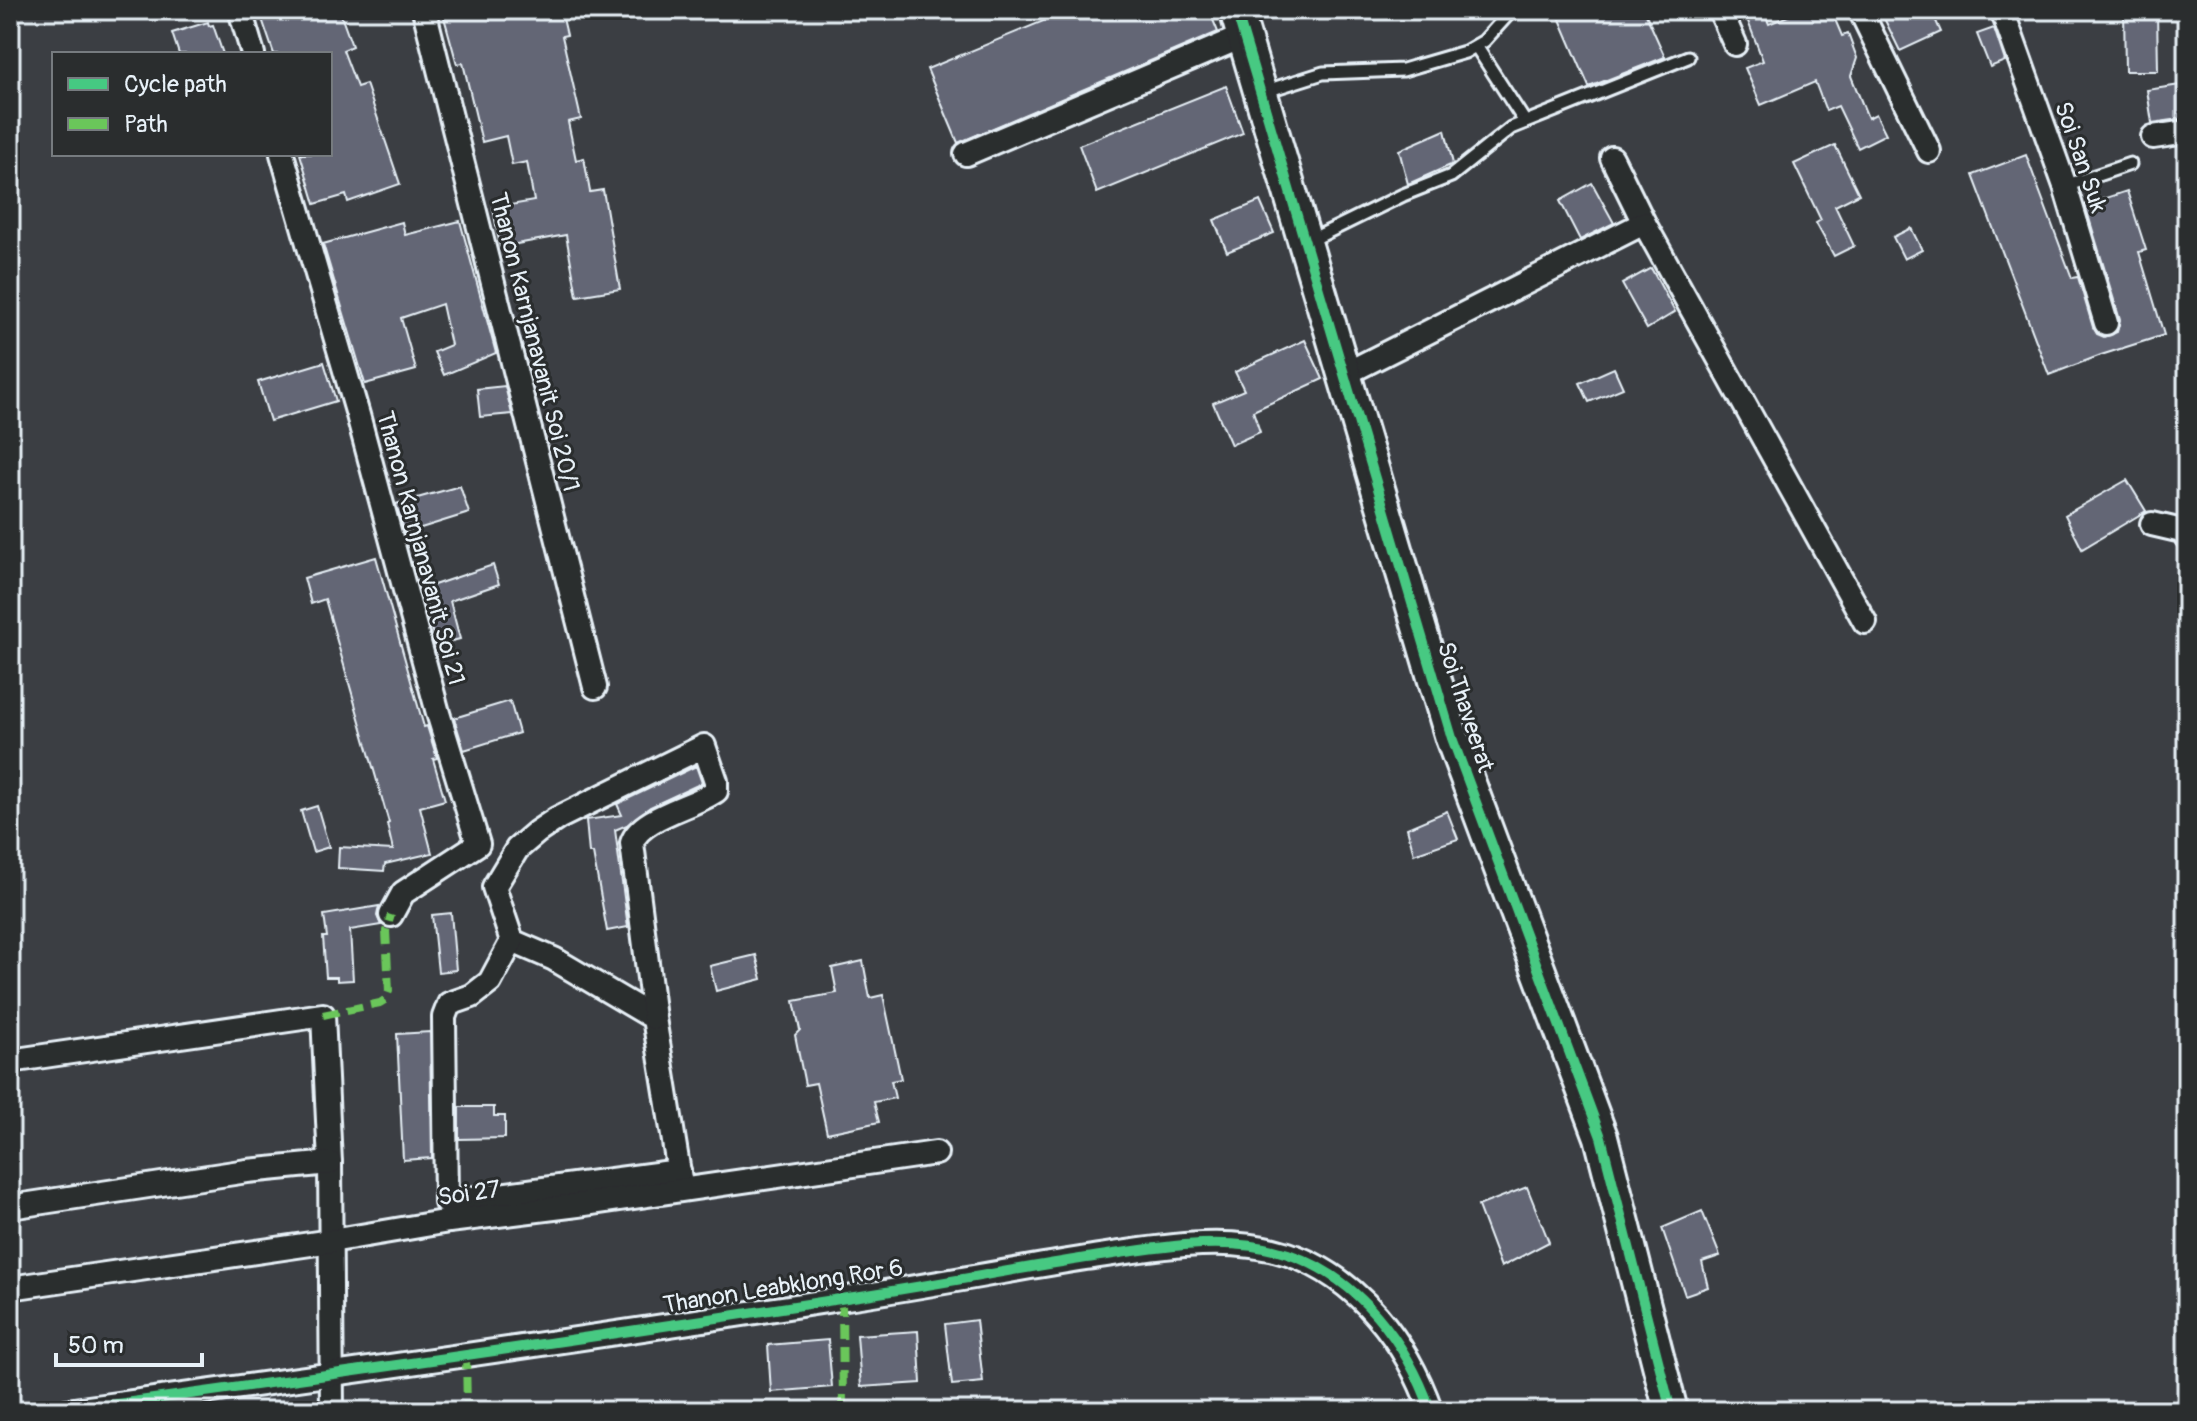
<svg xmlns="http://www.w3.org/2000/svg" width="2197" height="1421" font-family="Pangolin,sans-serif">
<rect width="100%" height="100%" fill="#3b3e43"/>
<filter id="ink" filterUnits="userSpaceOnUse"><feTurbulence type="fractalNoise" baseFrequency=".0125" numOctaves="2"/><feDisplacementMap in="SourceGraphic" scale="16" xChannelSelector="R" yChannelSelector="G"/><feConvolveMatrix kernelMatrix="1 2 1 2 8 2 1 2 1" color-interpolation-filters="sRGB"/></filter>
<g filter="url(#ink)">
<g fill="#646675" stroke="#e8f1f8" stroke-width="2">
<path d="M259,10H339L352,46L343,50L357,87L366,84L400,184L348,202L346,195L315,204L300,154H330V54H274Z"/>
<path d="M442,10H561L567,35L562,36L581,119L568,122L576,160L584,158L590,192L603,190L620,289L577,296L566,235L500,247L493,208L534,201L527,162L512,165L506,136L482,142L463,63L457,64Z"/>
<path d="M1070,10H1209L1218,32L958,143L927,69Z"/>
<path d="M1556,10H1644L1665,57L1589,87Z"/>
<path d="M1758,10H1763L1769,24L1802,10H1831L1842,36L1848,34L1857,58L1851,76L1868,118L1876,114L1886,134L1858,148L1838,106L1826,111L1815,82L1761,105L1745,68L1763,61L1746,16Z"/>
<path d="M1880,10H1931L1941,32L1900,51Z"/>
<path d="M2124,10H2157L2158,71H2125Z"/>
<path d="M208,22L209,26L213,25L223,54H179L172,33Z"/>
<path d="M1994,28L2005,61L1990,67L1977,34Z"/>
<path d="M2187,84V118L2152,123L2147,90Z"/>
<path d="M1226,86L1243,133L1097,193L1079,145Z"/>
<path d="M1445,130L1453,164L1408,184L1399,150Z"/>
<path d="M1835,145L1859,194L1835,206L1854,246L1834,256L1816,223L1821,220L1794,164Z"/>
<path d="M2026,155L2072,278L2078,277L2093,327L2097,334L2104,337L2117,332L2120,320L2085,205L2127,191L2146,250L2139,252L2164,335L2101,355L2049,375L1973,175Z"/>
<path d="M1592,183L1614,223L1580,240L1560,201Z"/>
<path d="M1260,201L1274,233L1227,252L1214,220Z"/>
<path d="M460,221L496,353L444,375L434,352L451,345L442,304L401,318L416,370L365,384L323,244L402,222L405,235Z"/>
<path d="M1911,228L1922,250L1904,259L1893,237Z"/>
<path d="M1651,268L1675,312L1647,329L1622,284Z"/>
<path d="M1305,340L1323,379L1253,411L1260,432L1231,445L1213,403L1244,390L1235,372Z"/>
<path d="M324,362L336,401L270,421L258,382Z"/>
<path d="M1614,368L1623,388L1589,402L1580,383Z"/>
<path d="M505,386L512,414L480,417L477,389Z"/>
<path d="M2127,480L2146,511L2082,549L2065,515Z"/>
<path d="M460,486L469,513L405,533L396,504Z"/>
<path d="M376,557L424,727L427,726L437,758L433,759L445,800L420,807L432,853L385,864L384,871L338,868L339,847L393,850L387,824L389,823L325,599L311,604L304,578Z"/>
<path d="M493,565L499,584L450,601L460,639L436,645L427,614L430,613L422,589Z"/>
<path d="M510,701L519,733L464,750L454,718Z"/>
<path d="M696,766L702,783L650,807L627,825L615,830L628,927L607,931L593,853H589L586,820L622,815L617,804Z"/>
<path d="M317,806L329,847L313,852L301,811Z"/>
<path d="M1447,811L1458,839L1414,854L1407,828Z"/>
<path d="M379,906L377,916L381,925L350,930L353,980L337,981V977H326L323,937H327L324,915Z"/>
<path d="M451,913L456,970L438,972L432,915Z"/>
<path d="M756,955L762,979L716,991L710,966Z"/>
<path d="M863,961L870,998L883,995L901,1079L891,1081L895,1098L874,1102L879,1122L827,1133L816,1083L805,1085L795,1035L800,1030L794,1001L837,993L832,968Z"/>
<path d="M430,1032L432,1158L403,1160L397,1034Z"/>
<path d="M459,1107H494V1116H505V1138L459,1139Z"/>
<path d="M1527,1187L1549,1242L1501,1267L1478,1206Z"/>
<path d="M1702,1211L1720,1256L1702,1262L1708,1287L1685,1295L1662,1228Z"/>
<path d="M976,1320L983,1382L952,1385L945,1324Z"/>
<path d="M918,1331L921,1383L861,1387L857,1335Z"/>
<path d="M828,1340L832,1387L771,1392L768,1345Z"/>
</g>
<g fill="none" stroke-linecap="round" stroke-linejoin="round">
<defs>
<g id="lane">
<path d="M1476,46L1525,122"/>
<path d="M1263,92L1323,73L1403,70L1465,52L1484,41L1512,10"/>
<path d="M2065,186L2130,164"/>
<path d="M1307,242L1403,195L1451,176L1511,128L1688,57"/>
</g>
<g id="street">
<path d="M240,10L253,54"/>
<path d="M424,10L595,687"/>
<path d="M1720,10L1735,44"/>
<path d="M1860,10L1929,151"/>
<path d="M2002,10L2065,186L2106,323"/>
<path d="M2153,137L2187,132"/>
<path d="M282,154L358,415L438,713L478,844L403,893L391,915"/>
<path d="M966,154L1244,36"/>
<path d="M1612,158L1644,223L1865,622"/>
<path d="M1345,374L1644,223"/>
<path d="M2152,524L2182,531L2187,538"/>
<path d="M512,941L554,959L654,1018L681,1185"/>
<path d="M654,1018L632,843C640,817 693,807 716,791V781L704,746L558,818L537,832L517,849L494,887L512,941L490,982L472,996L449,1004L444,1017L446,1202L679,1171"/>
<path d="M10,1061L323,1015L330,1163L332,1411"/>
<path d="M10,1207L247,1171L330,1163"/>
<path d="M10,1288L331,1241L449,1221L578,1205L936,1153"/>
<path d="M66,1411C324,1376 583,1339 840,1299C922,1287 1004,1271 1086,1258C1150,1249 1225,1233 1288,1254C1359,1278 1407,1343 1431,1411"/>
</g>
<path id="secondary" d="M1236,10L1452,738L1601,1137L1671,1411"/>
</defs>
<use href="#lane" stroke="#e8f1f8" stroke-width="17"/>
<use href="#street" stroke="#e8f1f8" stroke-width="28"/>
<use href="#secondary" stroke="#e8f1f8" stroke-width="38"/>
<use href="#lane" stroke="#2a2d2e" stroke-width="11"/>
<use href="#street" stroke="#2a2d2e" stroke-width="22"/>
<use href="#secondary" stroke="#2a2d2e" stroke-width="32"/>
<g stroke="#6ac65a" stroke-width="8" stroke-dasharray="16 8" stroke-linecap="butt">
<path d="M323,1015L380,1003L386,999L389,991L386,931L391,915"/>
<path d="M842,1299L843,1411"/>
<path d="M466,1353L467,1411"/>
</g>
<defs>
<g id="cycleway">
<path d="M1236,10L1452,738L1601,1137L1671,1411"/>
<path d="M66,1411C324,1376 583,1339 840,1299C922,1287 1004,1271 1086,1258C1150,1249 1225,1233 1288,1254C1359,1278 1407,1343 1431,1411"/>
</g>
</defs>
<use href="#cycleway" stroke="#2a2d2e" stroke-width="15"/>
<use href="#cycleway" stroke="#46c982" stroke-width="10"/>
</g>
</g>
<g text-anchor="middle" stroke-width="6" stroke-linejoin="round" paint-order="stroke">
<g font-size="24" fill="#e8f1f8" stroke="#2a2d2e">
<text transform="translate(2081 157) rotate(71)" y="8">Soi San Suk</text>
<text transform="translate(535 342) rotate(76)" y="8">Thanon Karnjanavanit Soi 20/1</text>
<text transform="translate(421 548) rotate(75)" y="8">Thanon Karnjanavanit Soi 21</text>
<text transform="translate(1466 707) rotate(72)" y="8">Soi Thaveerat</text>
<text transform="translate(469 1193) rotate(-8)" y="8">Soi 27</text>
<text transform="translate(783 1286) rotate(-9)" y="8">Thanon Leabklong Ror 6</text>
</g>
</g>
<rect width="2197" height="1421" fill="none" stroke="#2a2d2e" stroke-width="40"/>
<rect x="20" y="20" width="2157" height="1381" fill="none" stroke="#e8f1f8" stroke-width="3" filter="url(#ink)"/>
<rect x="52" y="52" width="280" height="104" fill="#2a2d2e" stroke="#767b7f" stroke-width="2"/>
<rect x="68" y="78" width="40" height="12" fill="#46c982" stroke="#767b7f" stroke-width="2"/>
<text x="124" y="92" font-size="24" fill="#e8f1f8">Cycle path</text>
<rect x="68" y="118" width="40" height="12" fill="#6ac65a" stroke="#767b7f" stroke-width="2"/>
<text x="124" y="132" font-size="24" fill="#e8f1f8">Path</text>
<path d="M56 1353v12h146v-12" fill="none" stroke="#e8f1f8" stroke-width="4"/>
<text x="68" y="1353" font-size="24" fill="#e8f1f8" stroke="#2a2d2e" stroke-width="6" paint-order="stroke">50 m</text>
</svg>
